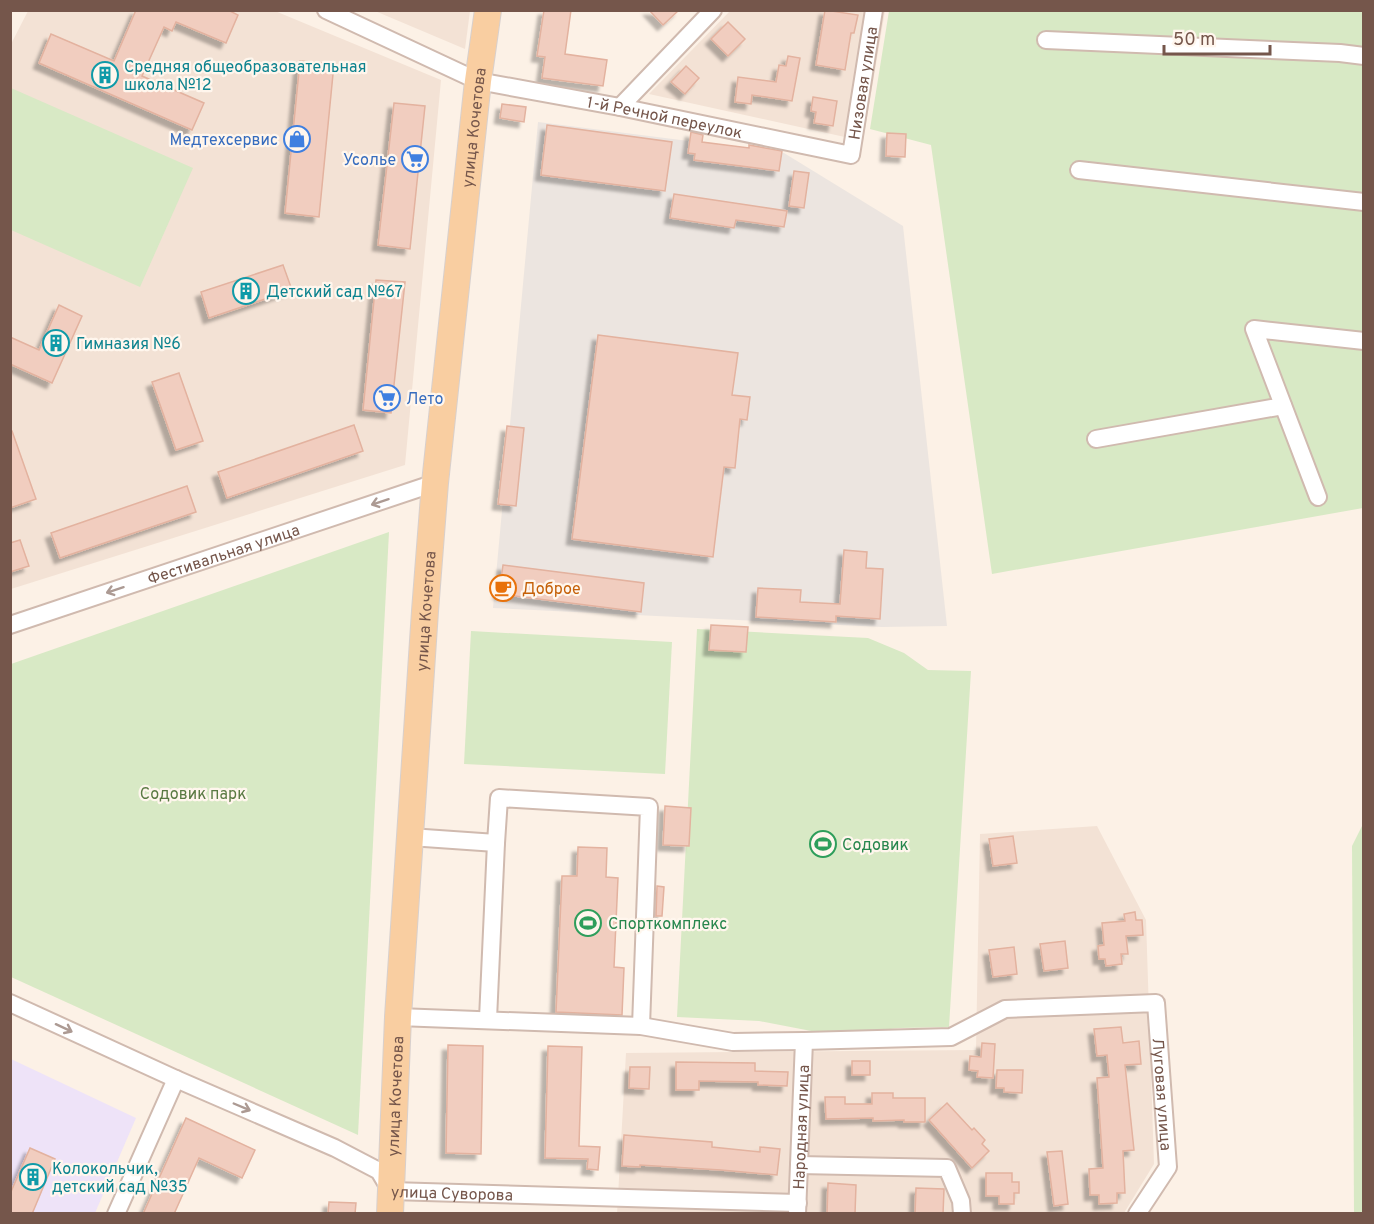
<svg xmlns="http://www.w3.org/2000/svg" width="1374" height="1224" font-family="Overpass,sans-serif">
<defs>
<filter id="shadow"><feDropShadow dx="-5.5" dy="5.5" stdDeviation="1.5" flood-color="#0004"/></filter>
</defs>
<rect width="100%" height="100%" fill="#fcf1e6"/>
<g fill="#f3e2d5">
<path d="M28,11H275L441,80L405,465L11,589L10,46Z"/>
<path d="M375,11H470L465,49Z"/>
<path d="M730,11H885L863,141L649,94Z"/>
<path d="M1097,826L1146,920L1154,1164L1124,1213L617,1214L626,1053L976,1050L980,834Z"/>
</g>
<path fill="#ece5e0" d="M538,122L784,153L903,226L947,626L882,627L493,608Z"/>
<path fill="#eee3f8" d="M11,1059L136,1118L95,1213L11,1214Z"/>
<g fill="#d8e9c5">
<path d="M889,11H1363V508L992,574L931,145L870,129Z"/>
<path d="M11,88L193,168L140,287L11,230Z"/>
<path d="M389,532L358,1135L11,977V664Z"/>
<path d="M697,629L868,638L904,653L928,670L971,671L949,1027L900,1028L832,1035L759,1021L677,1017Z"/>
<path d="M471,631L672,642L665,774L464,764Z"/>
<path d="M1363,824L1364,1213L1354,1214L1352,846Z"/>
</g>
<g fill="#f1cdbf" stroke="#e3b29f" stroke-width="1.5" filter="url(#shadow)">
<path d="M136,10H228L238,15L226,43L176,22L172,31L164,27L142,76L204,103L192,130L39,63L51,34L114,61Z"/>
<path d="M544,10H571L565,54L607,60L603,86L542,78L545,57L537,56Z"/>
<path d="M649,10H679L663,25Z"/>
<path d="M825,10L858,15L854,33H851L845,70L816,65Z"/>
<path d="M728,22L745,39L728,56L711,39Z"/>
<path d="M788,56L800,58L792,101L752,95L751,104L735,102L738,77L776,82L779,65L786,66Z"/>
<path d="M300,61L334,64L319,217L285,213Z"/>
<path d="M686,66L699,78L685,94L671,82Z"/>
<path d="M813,97L837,101L833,126L814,123L816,112L811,111Z"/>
<path d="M394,103L425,106L410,249L378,245Z"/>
<path d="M502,104L526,107L524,122L500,118Z"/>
<path d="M547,125L672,142L665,191L541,175Z"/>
<path d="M691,132L703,135L702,142L749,148V145L782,151L779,171L694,160L695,154L688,153Z"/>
<path d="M887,133L906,134L905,157L886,156Z"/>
<path d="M794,171L809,173L804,208L789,206Z"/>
<path d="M674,194L787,211L784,227L736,220L734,228L670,218Z"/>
<path d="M283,265L292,290L209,318L201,292Z"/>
<path d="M376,280L405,282L391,413L363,410Z"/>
<path d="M59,305L82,316L52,383L10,364V337L39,350Z"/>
<path d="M598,335L738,353L732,395L750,397L747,420L740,419L735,468L724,467L713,557L572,539Z"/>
<path d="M179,373L203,441L176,450L152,382Z"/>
<path d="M354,425L363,451L227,498L218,472Z"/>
<path d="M507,426L524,428L516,506L498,504Z"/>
<path d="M10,431H12L36,499L10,508Z"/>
<path d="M187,486L196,512L60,558L51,533Z"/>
<path d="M20,540L29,566L10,572V543Z"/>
<path d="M844,550L867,552L866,568L883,569L880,619L836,616V622L756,617L758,588L801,590L800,602L840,604Z"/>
<path d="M503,565L644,583L641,612L499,594Z"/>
<path d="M711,625L748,627L746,652L709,650Z"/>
<path d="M665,806L691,808L689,846L663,845Z"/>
<path d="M1013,836L1017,863L993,866L989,839Z"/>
<path d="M578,847L607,848L606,877L618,878L614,967L624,968L622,1015L556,1012L562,876H577Z"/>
<path d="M657,886L664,887L662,916H656Z"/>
<path d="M1135,912L1136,920H1142L1143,935L1126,936L1128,954H1121L1122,964L1106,966L1105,959H1099L1098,946L1104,945L1102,923L1125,921L1124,914Z"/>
<path d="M1065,941L1068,968L1044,971L1040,944Z"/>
<path d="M1014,947L1017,974L993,977L989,950Z"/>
<path d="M1121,1027L1123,1043L1139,1041L1141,1064L1125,1065L1134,1150L1123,1151L1125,1193H1117V1203L1099,1204V1195H1090L1089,1169L1103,1168L1097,1078L1109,1077L1107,1055L1097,1056L1094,1029Z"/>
<path d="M982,1043L995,1044L993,1078L977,1077L978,1071L969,1070L970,1056L981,1057Z"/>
<path d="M448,1045L483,1046L481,1154L446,1153Z"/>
<path d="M548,1046L582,1047L579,1146L600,1147L598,1170L587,1169L588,1159L545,1158Z"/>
<rect x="852" y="1061" width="18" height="14"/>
<path d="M676,1062L755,1063V1071L788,1072L787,1086L758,1085V1082L699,1081V1090H676Z"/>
<path d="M630,1067H650L649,1089L629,1088Z"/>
<path d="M997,1070H1023L1022,1093L1004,1092V1088H996Z"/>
<path d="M872,1093H893V1098H925V1122H904V1120L873,1121V1118L826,1119L825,1097H845V1104H872Z"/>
<path d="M947,1103L972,1130L974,1128L985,1140L982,1144L989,1151L972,1168L929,1120Z"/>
<path d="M186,1118L255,1150L242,1178L199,1158L174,1214H143Z"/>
<path d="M624,1135L712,1142V1147L760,1152V1147L780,1149L777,1175L721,1170L640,1165V1167L622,1166Z"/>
<path d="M30,1148L55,1159L32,1214H10V1194Z"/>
<path d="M1062,1151L1068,1204L1054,1206L1047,1152Z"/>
<path d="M986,1173H1012V1182H1019V1193H1014V1204H999V1196H986Z"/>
<path d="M828,1183L856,1185L855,1214H827Z"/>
<path d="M916,1188L944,1189L943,1214H915Z"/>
<path d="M329,1202L356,1203L355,1214H328Z"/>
</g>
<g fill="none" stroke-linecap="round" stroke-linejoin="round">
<defs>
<g id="street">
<path id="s1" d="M326,10L478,81L620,107L851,155L874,10"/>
<path d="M1046,40L1340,53L1364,56"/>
<path d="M620,107L713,10"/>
<path d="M1079,170L1364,202"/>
<path d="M1096,439L1283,406"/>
<path d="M1318,497L1254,329L1364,341"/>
<path id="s2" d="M10,625L435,483"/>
<path d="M410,837L496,843L499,798L649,807L641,1026"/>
<path id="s3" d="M10,1003L176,1079L335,1148L379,1171L391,1191L798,1203"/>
<path id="s4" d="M398,1017L641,1026L733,1042L804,1041L951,1037L1005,1009L1156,1003L1168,1167L1137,1214"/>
<path d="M488,1019L496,843"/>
<path d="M799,1165L947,1168L961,1201L962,1214"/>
<path d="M116,1214L176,1079"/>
<path id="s5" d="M797,1214L804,1041"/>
</g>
<g id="primary">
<path id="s6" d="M390,1214L398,1017L425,611L435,483L478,81L488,10"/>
</g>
</defs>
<use href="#street" stroke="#d0baaf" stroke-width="20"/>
<use href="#primary" stroke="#d8d0cd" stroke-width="28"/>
<use href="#street" stroke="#fff" stroke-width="16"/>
<use href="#primary" stroke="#f9cea1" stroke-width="26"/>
</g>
<defs><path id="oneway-shaft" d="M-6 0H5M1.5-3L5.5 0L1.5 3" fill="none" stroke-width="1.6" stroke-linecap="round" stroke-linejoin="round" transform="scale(1.5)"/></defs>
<g stroke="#ac9a93">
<use href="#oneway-shaft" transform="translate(380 502) rotate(162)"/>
<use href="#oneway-shaft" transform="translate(115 590) rotate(162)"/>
<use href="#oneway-shaft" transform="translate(64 1028) rotate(25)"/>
<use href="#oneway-shaft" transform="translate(242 1107) rotate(23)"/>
</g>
<defs>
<symbol id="building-ring" viewBox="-11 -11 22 22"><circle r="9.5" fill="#fff6ed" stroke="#0f9aa8" stroke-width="1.5"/><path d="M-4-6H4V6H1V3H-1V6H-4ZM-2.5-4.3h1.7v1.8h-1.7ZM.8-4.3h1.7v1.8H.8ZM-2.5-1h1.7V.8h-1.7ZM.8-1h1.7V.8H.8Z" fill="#0f9aa8"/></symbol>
<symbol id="shop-ring" viewBox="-11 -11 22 22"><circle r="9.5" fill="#fff6ed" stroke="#3f7fe0" stroke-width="1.5"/><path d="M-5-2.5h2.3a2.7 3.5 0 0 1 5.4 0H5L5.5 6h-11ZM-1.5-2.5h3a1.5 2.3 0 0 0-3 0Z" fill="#3f7fe0"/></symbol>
<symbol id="supermarket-ring" viewBox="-11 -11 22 22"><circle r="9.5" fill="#fff6ed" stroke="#3f7fe0" stroke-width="1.5"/><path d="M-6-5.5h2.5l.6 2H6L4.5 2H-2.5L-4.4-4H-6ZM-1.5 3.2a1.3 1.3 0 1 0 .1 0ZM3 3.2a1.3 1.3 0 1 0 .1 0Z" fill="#3f7fe0"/></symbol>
<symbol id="cafe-ring" viewBox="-11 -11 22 22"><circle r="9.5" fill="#fff6ed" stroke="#e8710a" stroke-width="1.5"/><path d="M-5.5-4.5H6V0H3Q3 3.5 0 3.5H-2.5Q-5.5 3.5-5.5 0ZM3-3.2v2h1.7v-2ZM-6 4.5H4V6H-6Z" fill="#e8710a"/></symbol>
<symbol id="stadium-ring" viewBox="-11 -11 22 22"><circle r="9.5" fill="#fff6ed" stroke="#2e9e5b" stroke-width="1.5"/><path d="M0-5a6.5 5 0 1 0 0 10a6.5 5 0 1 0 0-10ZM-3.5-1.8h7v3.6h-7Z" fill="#2e9e5b"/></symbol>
</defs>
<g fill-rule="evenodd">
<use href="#building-ring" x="90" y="60" width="30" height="30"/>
<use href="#shop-ring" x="282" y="124" width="30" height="30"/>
<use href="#supermarket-ring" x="400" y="144" width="30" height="30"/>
<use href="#building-ring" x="231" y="276" width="30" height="30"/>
<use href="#building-ring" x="41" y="328" width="30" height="30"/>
<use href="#supermarket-ring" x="372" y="383" width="30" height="30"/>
<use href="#cafe-ring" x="488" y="573" width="30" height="30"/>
<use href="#stadium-ring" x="808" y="829" width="30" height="30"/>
<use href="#stadium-ring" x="573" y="908" width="30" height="30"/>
<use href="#building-ring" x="18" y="1162" width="30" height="30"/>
</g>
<g text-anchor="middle" stroke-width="4.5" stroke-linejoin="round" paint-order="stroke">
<g font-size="16" fill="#0d838f" stroke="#fff6ed" text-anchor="start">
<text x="124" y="72">Средняя общеобразовательная<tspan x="124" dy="18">школа №12</tspan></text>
<text x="266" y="297">Детский сад №67</text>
<text x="76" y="349">Гимназия №6</text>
<text x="52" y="1174">Колокольчик,<tspan x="52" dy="18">детский сад №35</tspan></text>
</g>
<g font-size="16" fill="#75564b" stroke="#fff6ed">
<text dy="6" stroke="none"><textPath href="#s1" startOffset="621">Низовая улица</textPath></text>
<text dy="6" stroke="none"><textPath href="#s1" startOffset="358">1-й Речной переулок</textPath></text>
<text dy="6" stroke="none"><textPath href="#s6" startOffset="1090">улица Кочетова</textPath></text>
<text dy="6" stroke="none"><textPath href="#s2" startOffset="225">Фестивальная улица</textPath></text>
<text dy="6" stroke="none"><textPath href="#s6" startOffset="604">улица Кочетова</textPath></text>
<text dy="6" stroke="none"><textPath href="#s4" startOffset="858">Луговая улица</textPath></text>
<text dy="6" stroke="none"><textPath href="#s6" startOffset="118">улица Кочетова</textPath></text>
<text dy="6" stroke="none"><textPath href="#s5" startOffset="87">Народная улица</textPath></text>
<text dy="6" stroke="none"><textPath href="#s3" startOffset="490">улица Суворова</textPath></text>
</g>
<g font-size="16" fill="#366cbe" stroke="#fff6ed" text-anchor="end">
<text x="278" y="145">Медтехсервис</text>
<text x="396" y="165">Усолье</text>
<text x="406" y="404" text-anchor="start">Лето</text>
</g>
<g font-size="16" fill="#c56008" stroke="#fff6ed" text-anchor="start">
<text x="522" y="594">Доброе</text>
</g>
<g font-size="16" fill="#5a7a43" stroke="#fff6ed">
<text x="193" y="799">Содовик парк</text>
</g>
<g font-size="16" fill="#27864d" stroke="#fff6ed" text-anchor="start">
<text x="842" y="850">Содовик</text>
<text x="608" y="929">Спорткомплекс</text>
</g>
</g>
<rect width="1374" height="1224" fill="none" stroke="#75564b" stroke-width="24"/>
<path d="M1164 45v9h106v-9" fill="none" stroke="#75564b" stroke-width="3"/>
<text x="1173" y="45" font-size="18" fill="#75564b" stroke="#fff6ed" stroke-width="4.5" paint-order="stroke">50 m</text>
</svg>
